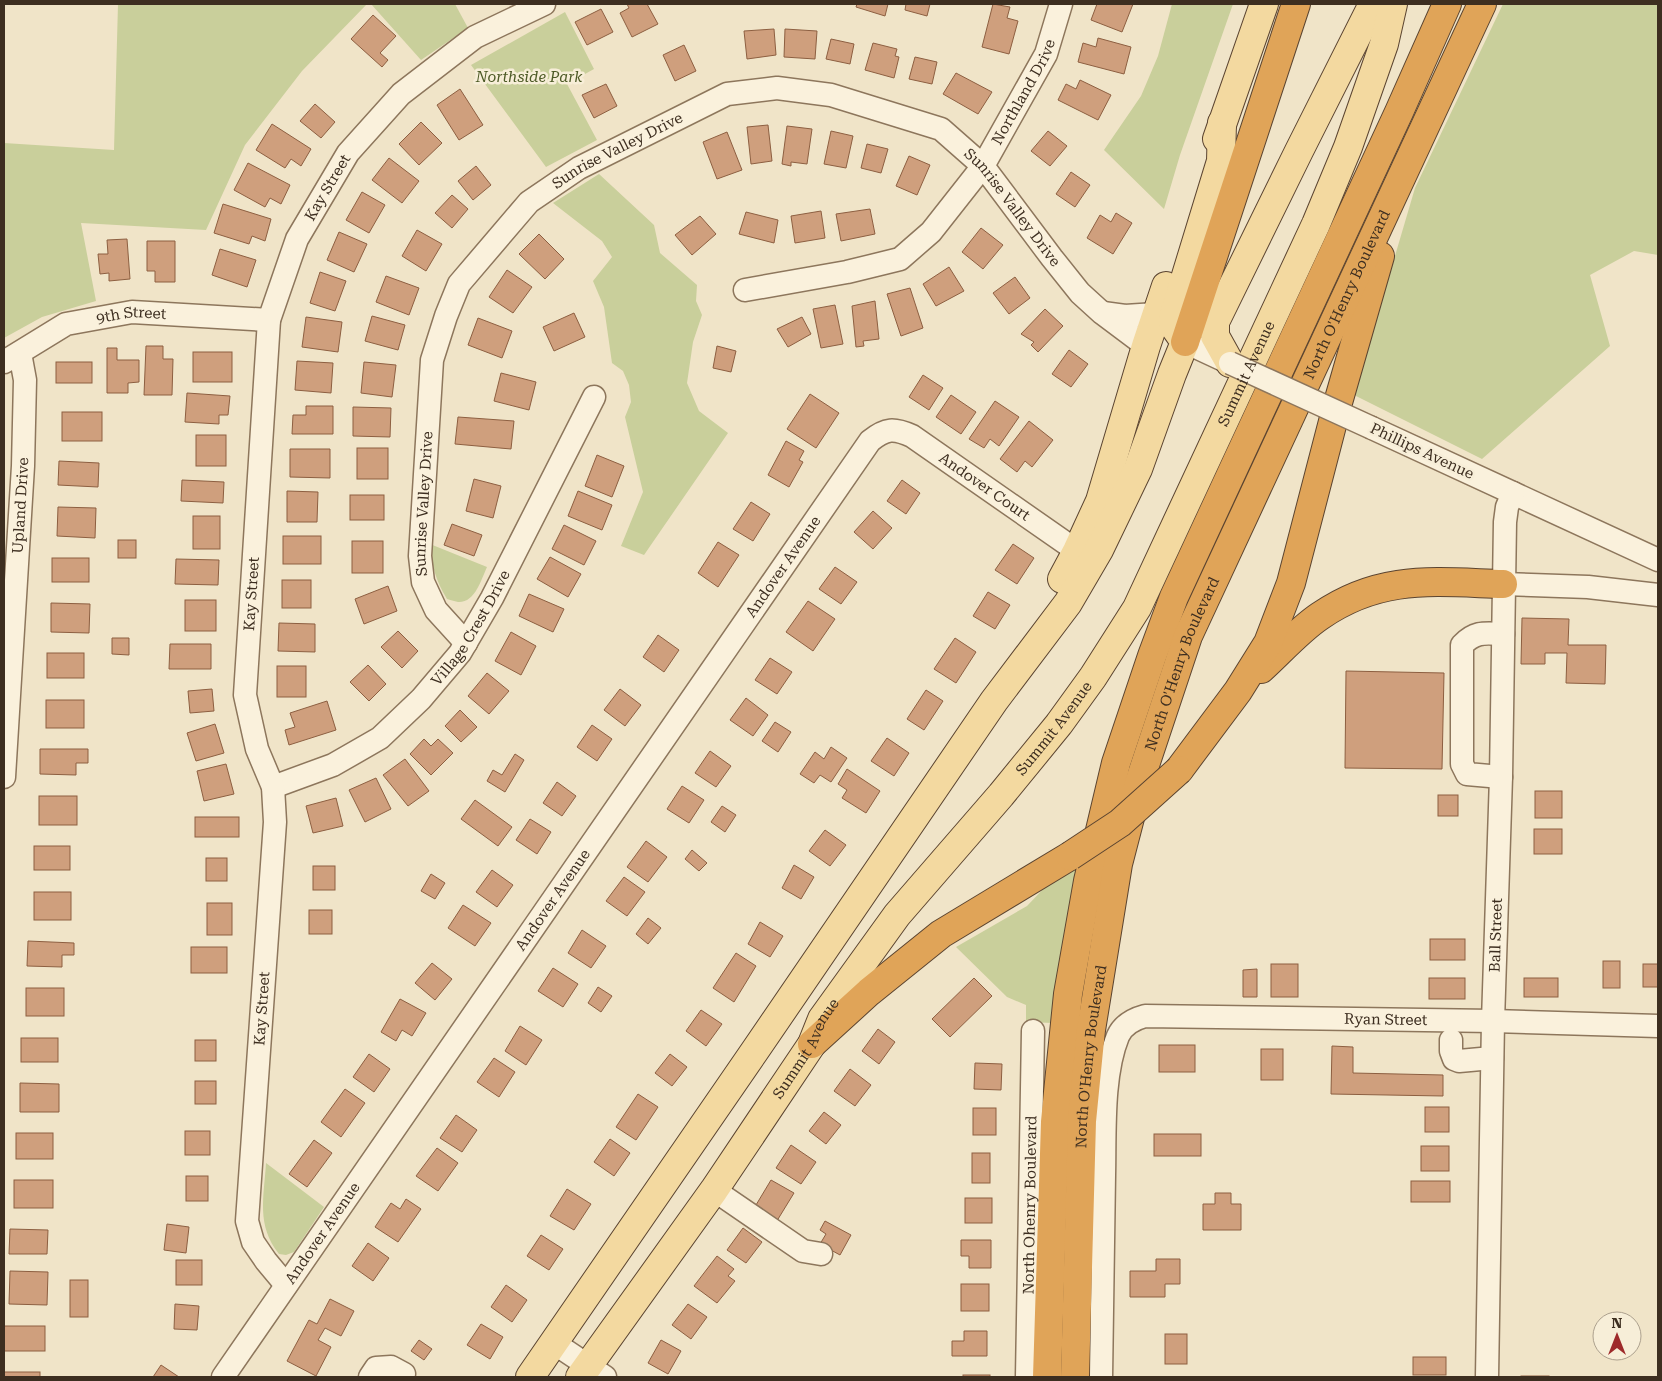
<svg xmlns="http://www.w3.org/2000/svg" width="1662" height="1381" font-family="'Roboto Serif',serif">
<rect width="100%" height="100%" fill="#f0e4c8"/>
<g fill="#c9cf9b">
<path d="M118,4H367L302,71L245,145L206,230L81,223L96,301L42,317L4,338V143L114,150Z"/>
<path d="M371,4H455L468,28L421,60Z"/>
<path d="M1172,4H1233L1180,155L1164,209L1104,150L1141,96L1158,56Z"/>
<path d="M1503,4H1658V255L1634,251L1590,275L1610,346L1482,459L1354,395L1415,188Z"/>
<path d="M565,12L594,69L567,84L597,140L546,167L471,65Z"/>
<path d="M599,174L654,225L660,253L697,285L696,301L702,315L693,342L687,383L699,411L728,433L644,555L621,546L643,492L625,417L631,402L629,385L623,371L612,363L604,307L593,281L612,257L602,241L553,203Z"/>
<path d="M430,544L487,567C481,580 475,603 458,602C454,601 450,600 447,599C436,581 431,564 430,544Z"/>
<path d="M1079,865L1053,1023L1026,1022V1005L1007,997L956,947L1027,906L1049,883Z"/>
<path d="M266,1163L324,1207L294,1252L286,1255L279,1254C256,1225 264,1197 266,1163Z"/>
</g>
<g fill="#cf9f7d" stroke="#8d5f41">
<path d="M627,4H647L658,24L632,37L620,13L629,8Z"/>
<path d="M857,4H888L885,16L856,7Z"/>
<path d="M906,4H930L927,16L905,10Z"/>
<path d="M993,4L1010,7L1007,18L1018,21L1009,54L982,47Z"/>
<path d="M1097,4H1133L1122,32L1091,20Z"/>
<path d="M601,9L613,32L587,45L575,22Z"/>
<path d="M373,15L396,36L380,53L388,60L382,67L351,39Z"/>
<path d="M774,29L776,55L747,59L744,31Z"/>
<path d="M785,29L817,31L815,59L784,57Z"/>
<path d="M1098,38L1131,47L1124,74L1078,62L1083,43L1096,47Z"/>
<path d="M831,39L854,44L850,64L826,59Z"/>
<path d="M873,43L897,49L895,56L899,57L894,78L865,70Z"/>
<path d="M684,45L696,71L675,81L663,55Z"/>
<path d="M915,57L937,62L932,84L909,79Z"/>
<path d="M956,73L992,92L978,114L943,94Z"/>
<path d="M1080,80L1111,95L1098,120L1058,100L1066,84L1076,89Z"/>
<path d="M606,84L617,106L594,118L582,95Z"/>
<path d="M460,89L483,125L459,140L437,105Z"/>
<path d="M315,104L335,122L321,138L300,121Z"/>
<path d="M421,122L442,143L419,165L399,144Z"/>
<path d="M272,124L311,149L301,166L291,159L285,168L256,150Z"/>
<path d="M768,125L772,161L751,164L747,127Z"/>
<path d="M787,126L812,129L807,164L791,162V166L782,164Z"/>
<path d="M831,131L853,136L846,168L824,164Z"/>
<path d="M1048,131L1067,146L1050,166L1031,151Z"/>
<path d="M727,132L742,170L717,179L703,142Z"/>
<path d="M867,144L888,149L881,173L861,168Z"/>
<path d="M909,156L930,165L917,195L896,186Z"/>
<path d="M389,158L419,181L402,203L372,180Z"/>
<path d="M248,163L290,185L281,204L270,198L265,207L234,190Z"/>
<path d="M476,166L491,185L473,200L458,181Z"/>
<path d="M1071,172L1090,185L1075,207L1056,194Z"/>
<path d="M362,192L385,205L369,233L346,220Z"/>
<path d="M452,195L468,209L452,228L435,213Z"/>
<path d="M223,204L271,219L265,241L252,236L249,244L214,233Z"/>
<path d="M870,209L875,234L841,241L836,214Z"/>
<path d="M821,211L825,238L795,243L791,216Z"/>
<path d="M746,212L778,220L774,243L739,234Z"/>
<path d="M1116,213L1132,223L1113,254L1087,238L1100,215L1111,222Z"/>
<path d="M700,216L716,234L692,255L675,235Z"/>
<path d="M981,228L1003,245L983,269L962,252Z"/>
<path d="M417,230L442,244L426,271L402,256Z"/>
<path d="M339,232L367,244L354,272L327,260Z"/>
<path d="M539,234L564,259L545,279L519,254Z"/>
<path d="M127,239L130,279L109,281V273L100,274L98,254H108L107,240Z"/>
<path d="M147,241H175V282H155V271H147Z"/>
<path d="M220,249L256,260L247,287L212,275Z"/>
<path d="M949,267L964,291L936,306L923,284Z"/>
<path d="M507,270L532,287L513,313L489,297Z"/>
<path d="M320,272L346,281L335,311L310,303Z"/>
<path d="M386,276L419,288L409,315L376,302Z"/>
<path d="M1015,277L1030,298L1009,314L993,293Z"/>
<path d="M910,288L923,328L901,336L887,294Z"/>
<path d="M875,301L879,339L863,341L864,346L856,347L852,306Z"/>
<path d="M835,305L843,344L821,348L813,309Z"/>
<path d="M1045,309L1063,326L1038,352L1031,345L1034,342L1021,334Z"/>
<path d="M574,313L585,337L554,351L543,327Z"/>
<path d="M372,316L405,325L398,350L365,341Z"/>
<path d="M306,317L342,322L338,352L302,347Z"/>
<path d="M802,317L811,334L788,347L777,329Z"/>
<path d="M478,318L512,331L502,358L468,345Z"/>
<path d="M146,346H163V359H173L172,395H144Z"/>
<path d="M717,346L736,351L731,372L713,368Z"/>
<path d="M107,348H117V360H139V382L128,383V393H107Z"/>
<path d="M1069,350L1088,364L1071,387L1052,374Z"/>
<rect x="193" y="352" width="39" height="30"/>
<path d="M297,361L333,363L331,393L295,390Z"/>
<rect x="56" y="362" width="36" height="21"/>
<path d="M364,362L396,365L392,397L361,393Z"/>
<path d="M501,373L536,382L529,410L494,401Z"/>
<path d="M923,375L943,388L929,410L909,397Z"/>
<path d="M187,393L230,396L228,415H219V424L185,422Z"/>
<path d="M810,394L839,413L816,448L787,429Z"/>
<path d="M951,395L976,412L961,434L936,417Z"/>
<path d="M995,401L1019,417L999,446L990,439L984,448L969,439Z"/>
<path d="M306,406H333V434H292L293,415H306Z"/>
<path d="M353,407L391,408L390,437L353,436Z"/>
<rect x="62" y="412" width="40" height="29"/>
<path d="M458,417L514,421L511,449L455,444Z"/>
<path d="M1029,421L1053,440L1032,467L1025,461L1017,472L1000,459Z"/>
<rect x="196" y="435" width="30" height="31"/>
<path d="M786,441L804,451L799,460L803,462L789,487L768,475Z"/>
<rect x="357" y="448" width="31" height="31"/>
<path d="M290,449H330V478L290,477Z"/>
<path d="M597,455L624,466L612,497L585,486Z"/>
<path d="M59,461L99,463L98,487L58,485Z"/>
<path d="M474,479L501,486L493,518L466,511Z"/>
<path d="M182,480L224,482L223,503L181,501Z"/>
<path d="M902,480L920,493L906,514L887,501Z"/>
<path d="M287,491L318,492L317,522H287Z"/>
<path d="M578,491L612,505L602,530L568,516Z"/>
<rect x="350" y="495" width="34" height="25"/>
<path d="M751,502L770,514L753,541L733,529Z"/>
<path d="M58,507L96,508L95,538L57,536Z"/>
<path d="M873,511L892,528L873,549L854,532Z"/>
<rect x="193" y="516" width="27" height="33"/>
<path d="M452,524L482,535L474,556L444,545Z"/>
<path d="M564,525L596,541L584,565L552,549Z"/>
<rect x="283" y="536" width="38" height="28"/>
<rect x="118" y="540" width="18" height="18"/>
<rect x="352" y="541" width="31" height="32"/>
<path d="M718,542L739,555L718,587L698,573Z"/>
<path d="M1013,544L1034,558L1017,584L995,570Z"/>
<path d="M550,557L581,574L568,597L537,579Z"/>
<rect x="52" y="558" width="37" height="24"/>
<path d="M176,559L219,560L218,585L175,584Z"/>
<path d="M835,567L857,582L841,604L819,589Z"/>
<rect x="282" y="580" width="29" height="28"/>
<path d="M388,586L397,611L364,624L355,599Z"/>
<path d="M988,592L1010,605L995,629L973,616Z"/>
<path d="M529,594L564,609L553,632L519,616Z"/>
<rect x="185" y="600" width="31" height="31"/>
<path d="M808,601L835,619L813,651L786,632Z"/>
<path d="M51,603L90,604L89,633L51,632Z"/>
<path d="M1522,618L1569,619L1568,645H1606L1605,684L1566,683L1567,653H1545V664H1521Z"/>
<path d="M279,623L315,624V652L278,651Z"/>
<path d="M398,631L418,651L402,668L381,647Z"/>
<path d="M511,632L536,646L521,675L495,661Z"/>
<path d="M658,635L679,650L664,672L643,657Z"/>
<path d="M112,638H129V655L112,654Z"/>
<path d="M955,638L976,652L956,683L934,669Z"/>
<path d="M170,644H211V669H169Z"/>
<rect x="47" y="653" width="37" height="25"/>
<path d="M770,658L792,672L777,694L755,680Z"/>
<path d="M368,665L386,684L369,701L350,682Z"/>
<rect x="277" y="666" width="29" height="31"/>
<path d="M1346,671L1444,673L1442,769L1345,768Z"/>
<path d="M487,673L509,691L489,714L468,696Z"/>
<path d="M212,689L214,711L190,713L188,691Z"/>
<path d="M620,689L641,705L625,726L604,710Z"/>
<path d="M926,690L943,701L924,730L907,719Z"/>
<path d="M746,698L768,715L753,736L730,720Z"/>
<rect x="46" y="700" width="38" height="28"/>
<path d="M327,701L336,730L289,745L285,730L295,727L290,713Z"/>
<path d="M460,710L477,727L461,742L445,726Z"/>
<path d="M775,722L791,732L778,752L762,741Z"/>
<path d="M215,724L224,753L196,761L187,733Z"/>
<path d="M592,725L612,739L597,761L577,747Z"/>
<path d="M887,738L909,753L894,776L871,761Z"/>
<path d="M424,739L431,746L438,739L453,753L431,775L410,754Z"/>
<path d="M831,747L847,758L831,782L820,775L814,783L800,774L815,752L824,759Z"/>
<path d="M40,749H88V763H76V775L40,774Z"/>
<path d="M710,751L731,766L716,787L695,773Z"/>
<path d="M515,754L524,760L505,792L487,781L493,770L502,775Z"/>
<path d="M405,759L429,791L408,806L383,775Z"/>
<path d="M226,764L234,794L204,801L197,771Z"/>
<path d="M847,769L880,791L866,813L842,798L847,790L838,784Z"/>
<path d="M376,778L391,809L365,822L349,790Z"/>
<path d="M557,782L576,796L562,816L543,803Z"/>
<path d="M682,786L704,800L689,823L667,809Z"/>
<rect x="1535" y="791" width="27" height="27"/>
<rect x="1438" y="795" width="20" height="21"/>
<rect x="39" y="796" width="38" height="29"/>
<path d="M336,798L343,826L313,833L306,806Z"/>
<path d="M475,800L512,827L498,846L461,819Z"/>
<path d="M722,806L736,815L725,832L711,822Z"/>
<rect x="195" y="817" width="44" height="20"/>
<path d="M530,819L551,832L537,854L516,840Z"/>
<rect x="1534" y="829" width="28" height="25"/>
<path d="M825,830L846,845L830,866L809,851Z"/>
<path d="M646,841L667,857L648,882L627,867Z"/>
<rect x="34" y="846" width="36" height="24"/>
<path d="M692,850L707,863L699,871L685,859Z"/>
<rect x="206" y="858" width="21" height="23"/>
<path d="M794,865L814,877L801,899L782,888Z"/>
<rect x="313" y="866" width="22" height="24"/>
<path d="M492,870L513,885L497,907L476,892Z"/>
<path d="M431,874L445,883L435,899L421,891Z"/>
<path d="M624,877L645,892L627,916L606,901Z"/>
<rect x="34" y="892" width="37" height="28"/>
<rect x="207" y="903" width="25" height="32"/>
<path d="M463,905L491,923L475,946L448,928Z"/>
<rect x="309" y="910" width="23" height="24"/>
<path d="M648,918L661,928L648,944L636,934Z"/>
<path d="M760,922L783,936L770,957L748,944Z"/>
<path d="M582,930L606,946L591,968L568,953Z"/>
<rect x="1430" y="939" width="35" height="21"/>
<path d="M28,941L74,943V955H62V967L27,966Z"/>
<rect x="191" y="947" width="36" height="26"/>
<path d="M736,953L756,966L734,1002L713,988Z"/>
<rect x="1603" y="961" width="17" height="27"/>
<path d="M432,963L452,979L435,1000L415,983Z"/>
<rect x="1271" y="964" width="27" height="33"/>
<rect x="1643" y="964" width="15" height="23"/>
<path d="M553,968L578,984L563,1007L538,991Z"/>
<path d="M1257,969V997H1243V970Z"/>
<path d="M974,978L992,996L950,1037L932,1019Z"/>
<rect x="1429" y="978" width="36" height="21"/>
<rect x="1524" y="978" width="34" height="19"/>
<path d="M598,987L612,996L601,1012L588,1003Z"/>
<rect x="26" y="988" width="38" height="28"/>
<path d="M400,999L426,1013L412,1036L402,1030L396,1041L381,1032Z"/>
<path d="M701,1010L722,1024L706,1046L686,1031Z"/>
<path d="M520,1026L542,1040L526,1065L505,1051Z"/>
<path d="M878,1029L895,1042L879,1064L862,1051Z"/>
<rect x="21" y="1038" width="37" height="24"/>
<rect x="195" y="1040" width="21" height="21"/>
<rect x="1159" y="1045" width="36" height="27"/>
<path d="M1332,1046L1353,1047V1073L1443,1075V1096L1331,1094Z"/>
<rect x="1261" y="1049" width="22" height="31"/>
<path d="M369,1054L390,1069L374,1092L353,1077Z"/>
<path d="M670,1054L687,1067L672,1086L655,1073Z"/>
<path d="M494,1058L515,1072L499,1097L477,1082Z"/>
<path d="M975,1063L1002,1064L1001,1090L974,1089Z"/>
<path d="M850,1069L871,1085L855,1106L834,1091Z"/>
<rect x="195" y="1081" width="21" height="23"/>
<path d="M20,1083L59,1084V1112H20Z"/>
<path d="M345,1089L365,1103L341,1137L321,1122Z"/>
<path d="M638,1094L658,1107L636,1140L616,1127Z"/>
<rect x="1425" y="1107" width="24" height="25"/>
<rect x="973" y="1108" width="23" height="27"/>
<path d="M824,1112L841,1125L826,1144L809,1131Z"/>
<path d="M456,1115L477,1130L462,1152L440,1138Z"/>
<rect x="185" y="1131" width="25" height="24"/>
<rect x="16" y="1133" width="37" height="26"/>
<rect x="1154" y="1134" width="47" height="22"/>
<path d="M610,1139L630,1153L614,1176L594,1162Z"/>
<path d="M314,1140L332,1153L307,1187L289,1174Z"/>
<path d="M791,1145L816,1162L801,1184L776,1168Z"/>
<rect x="1421" y="1146" width="28" height="25"/>
<path d="M437,1148L458,1163L438,1191L416,1176Z"/>
<rect x="972" y="1153" width="18" height="30"/>
<rect x="186" y="1176" width="22" height="25"/>
<rect x="14" y="1180" width="39" height="28"/>
<path d="M771,1180L794,1193L775,1224L753,1210Z"/>
<rect x="1411" y="1181" width="39" height="21"/>
<path d="M567,1189L591,1204L574,1230L550,1216Z"/>
<path d="M1215,1193H1231V1204H1241V1230H1203V1204H1215Z"/>
<rect x="965" y="1198" width="27" height="25"/>
<path d="M406,1199L421,1209L398,1242L375,1227L391,1203L400,1209Z"/>
<path d="M825,1221L851,1235L840,1255L820,1244L826,1234L820,1230Z"/>
<path d="M167,1224L189,1227L186,1253L164,1250Z"/>
<path d="M743,1228L762,1242L746,1263L727,1250Z"/>
<path d="M10,1229L48,1230L47,1254H9Z"/>
<path d="M541,1235L563,1249L549,1270L527,1256Z"/>
<path d="M961,1240H991V1268H969V1256H961Z"/>
<path d="M368,1243L389,1258L373,1281L352,1266Z"/>
<path d="M717,1256L734,1269L728,1276L735,1281L717,1303L694,1286Z"/>
<path d="M1156,1259H1180V1284H1165V1297H1130V1271H1156Z"/>
<rect x="176" y="1260" width="26" height="25"/>
<path d="M10,1271L48,1272L47,1305L9,1304Z"/>
<rect x="70" y="1280" width="18" height="37"/>
<rect x="961" y="1284" width="28" height="27"/>
<path d="M506,1285L527,1300L512,1322L491,1307Z"/>
<path d="M330,1299L354,1311L341,1336L325,1328L318,1340L331,1347L316,1376L287,1361L309,1320L317,1324Z"/>
<path d="M175,1304L199,1306L197,1330L174,1329Z"/>
<path d="M688,1304L707,1317L691,1339L672,1325Z"/>
<path d="M481,1324L503,1337L490,1359L467,1345Z"/>
<rect x="4" y="1326" width="41" height="25"/>
<path d="M964,1331H987V1356H952V1341H964Z"/>
<rect x="1165" y="1334" width="22" height="30"/>
<path d="M419,1340L432,1349L424,1360L411,1351Z"/>
<path d="M661,1340L681,1351L668,1374L648,1363Z"/>
<rect x="1413" y="1357" width="33" height="18"/>
<path d="M161,1365L179,1377H153Z"/>
<rect x="4" y="1372" width="36" height="5"/>
<rect x="963" y="1375" width="27" height="2"/>
<rect x="1521" y="1376" width="28" height="1"/>
</g>
<g fill="none" stroke-linecap="round" stroke-linejoin="round">
<defs>
<g id="minor">
<path id="s1" d="M745,290L847,272L900,259L931,232L983,166L1046,54L1061,4"/>
<path d="M1103,313L1125,316L1156,314"/>
<path d="M1185,342L1230,363"/>
<path id="s2" d="M4,362L66,324L132,312L269,320"/>
<path d="M1372,428L1658,560"/>
<path d="M1503,584L1588,587L1658,595"/>
<path id="s3" d="M466,643L436,610L423,582L420,556L432,360L446,316L459,284L529,202L579,168L727,94L777,88L831,95L941,129L983,166L1052,258L1080,293L1102,313L1146,346"/>
<path id="s4" d="M4,777L23,466L25,380L20,353"/>
<path d="M1501,777L1467,774L1462,764V645C1475,631 1485,633 1503,634"/>
<path id="s5" d="M273,787L333,765L380,738L421,699L460,653L492,598L594,397"/>
<path d="M1451,1040V1051L1454,1059L1459,1061L1492,1058"/>
<path d="M714,1190L803,1251L821,1254"/>
<path id="s6" d="M286,1285L266,1261L253,1242L247,1221L275,822L273,787L257,749L245,695L269,320L297,239L348,153L401,94L475,37L544,4"/>
<path d="M554,1343L605,1377"/>
<path id="s7" d="M223,1377L870,441C886,428 894,428 912,436L1077,551"/>
<path d="M370,1377L376,1368L391,1367L404,1374"/>
<path id="s8" d="M1027,1377L1033,1031"/>
<path id="s9" d="M1101,1377C1102,1310 1103,1243 1104,1175C1105,1133 1102,1075 1118,1036C1123,1025 1134,1019 1145,1016L1493,1021L1658,1026"/>
<path id="s10" d="M1487,1377L1493,1021L1501,777L1505,522L1507,507L1513,493"/>
</g>
<g id="major">
<path d="M1217,139L1264,4"/>
<path d="M1230,363L1215,336V322L1299,151L1373,4"/>
<path d="M1062,579L1077,551L1100,501L1146,346L1166,286"/>
<path d="M530,1377L754,1052L994,701L1068,603L1099,550L1138,469L1172,374L1185,342L1173,325V318L1221,161L1222,123"/>
<path id="s11" d="M580,1377L714,1190L812,1044L822,1019L897,915L1001,795L1059,724L1093,677L1137,608L1316,224L1348,147L1384,44L1393,4"/>
</g>
<g id="highway">
<path d="M1185,342L1296,4"/>
<path d="M1261,669C1280,652 1299,630 1320,616C1381,574 1434,582 1503,584"/>
<path d="M1179,770L1238,691L1268,643L1291,583L1337,406L1380,256"/>
<path d="M812,1044L869,992L941,934L1070,856"/>
<path d="M1047,1377L1055,1122L1068,994L1088,881L1116,763L1152,656L1174,597L1399,112L1447,4"/>
<path id="s12" d="M1075,1377L1082,1121L1091,1030L1118,864L1139,783L1188,636L1482,4"/>
</g>
</defs>
<use href="#minor" stroke="#8d765c" stroke-width="25"/>
<use href="#major" stroke="#5b4430" stroke-width="30"/>
<use href="#highway" stroke="#5b4430" stroke-width="30"/>
<use href="#minor" stroke="#faf1dc" stroke-width="22"/>
<use href="#major" stroke="#f3d9a0" stroke-width="28"/>
<use href="#highway" stroke="#e0a458" stroke-width="28"/>
<defs>
<path id="minor-bridge" d="M1230,363L1372,428"/>
<path id="highway-bridge" d="M1070,856L1120,823L1179,770"/>
</defs>
<use href="#minor-bridge" stroke="#8d765c" stroke-width="25" stroke-linecap="butt"/>
<use href="#highway-bridge" stroke="#5b4430" stroke-width="30" stroke-linecap="butt"/>
<use href="#minor-bridge" stroke="#faf1dc" stroke-width="22"/>
<use href="#highway-bridge" stroke="#e0a458" stroke-width="28"/>
</g>
<g text-anchor="middle" stroke-width="5" stroke-linejoin="round" paint-order="stroke">
<g font-size="15" font-style="italic" fill="#4d5a26" stroke="#f7eed8">
<text x="529" y="82">Northside Park</text>
</g>
<g font-size="15" fill="#3d2e20" stroke="#f7eed8">
<text dy="5" stroke="none"><textPath href="#s1" startOffset="368">Northland Drive</textPath></text>
<text dy="5" stroke="none"><textPath href="#s3" startOffset="589">Sunrise Valley Drive</textPath></text>
<text dy="5" stroke="none"><textPath href="#s6" startOffset="1129">Kay Street</textPath></text>
<text dy="5" stroke="none"><textPath href="#s3" startOffset="1039">Sunrise Valley Drive</textPath></text>
<text dy="5" stroke="none"><textPath href="#s12" startOffset="1131">North O'Henry Boulevard</textPath></text>
<text dy="5" stroke="none"><textPath href="#s2" startOffset="139">9th Street</textPath></text>
<text dy="5" stroke="none"><textPath href="#s11" startOffset="1210">Summit Avenue</textPath></text>
<text transform="translate(1422 451) rotate(25)" y="5">Phillips Avenue</text>
<text dy="5" stroke="none"><textPath href="#s7" startOffset="1272">Andover Court</textPath></text>
<text dy="5" stroke="none"><textPath href="#s3" startOffset="154">Sunrise Valley Drive</textPath></text>
<text dy="5" stroke="none"><textPath href="#s4" startOffset="272">Upland Drive</textPath></text>
<text dy="5" stroke="none"><textPath href="#s7" startOffset="985">Andover Avenue</textPath></text>
<text dy="5" stroke="none"><textPath href="#s6" startOffset="709">Kay Street</textPath></text>
<text dy="5" stroke="none"><textPath href="#s5" startOffset="262">Village Crest Drive</textPath></text>
<text dy="5" stroke="none"><textPath href="#s12" startOffset="726">North O'Henry Boulevard</textPath></text>
<text dy="5" stroke="none"><textPath href="#s11" startOffset="805">Summit Avenue</textPath></text>
<text dy="5" stroke="none"><textPath href="#s7" startOffset="580">Andover Avenue</textPath></text>
<text dy="5" stroke="none"><textPath href="#s10" startOffset="442">Ball Street</textPath></text>
<text dy="5" stroke="none"><textPath href="#s6" startOffset="289">Kay Street</textPath></text>
<text dy="5" stroke="none"><textPath href="#s9" startOffset="618">Ryan Street</textPath></text>
<text dy="5" stroke="none"><textPath href="#s11" startOffset="399">Summit Avenue</textPath></text>
<text dy="5" stroke="none"><textPath href="#s12" startOffset="321">North O'Henry Boulevard</textPath></text>
<text dy="5" stroke="none"><textPath href="#s8" startOffset="172">North Ohenry Boulevard</textPath></text>
<text dy="5" stroke="none"><textPath href="#s7" startOffset="175">Andover Avenue</textPath></text>
</g>
</g>
<rect width="1662" height="1381" fill="none" stroke="#3d2e20" stroke-width="10"/>
<g transform="translate(1617 1336)"><circle r="24" fill="#f7eed8" stroke="#ada18e"/>
<path d="M0-4L9 19L0 12L-9 19Z" fill="#9e2a2b"/>
<text y="-8" font-size="14" font-weight="bold" text-anchor="middle" fill="#3d2e20">N</text>
</g>
</svg>
